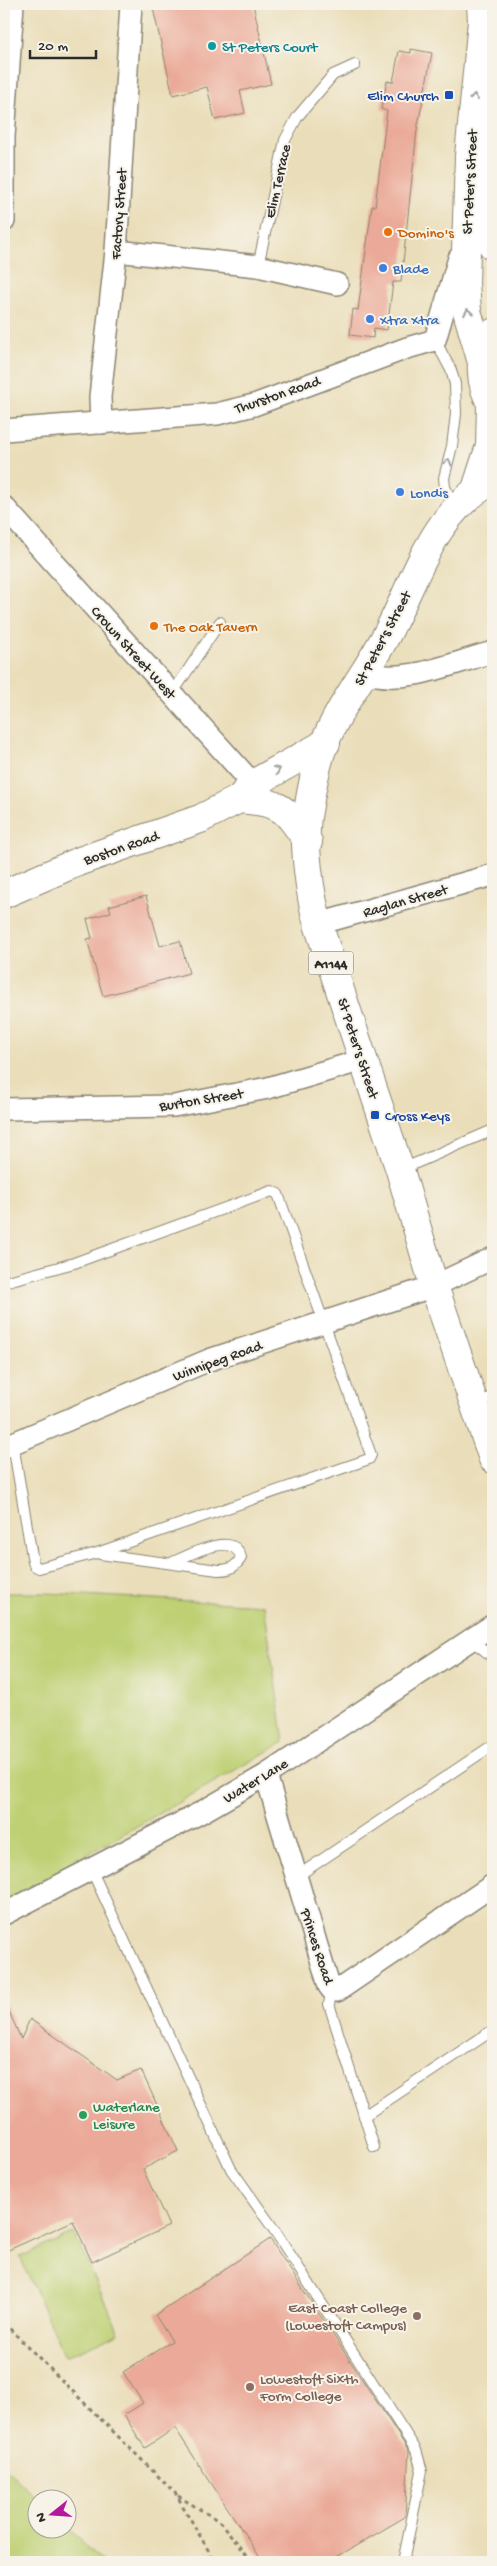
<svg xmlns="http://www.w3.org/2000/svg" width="497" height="2566" font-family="'Gochi Hand',sans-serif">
<rect width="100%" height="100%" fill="#f7f3e8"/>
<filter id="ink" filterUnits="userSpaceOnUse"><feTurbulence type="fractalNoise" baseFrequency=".02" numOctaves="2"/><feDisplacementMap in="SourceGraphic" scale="10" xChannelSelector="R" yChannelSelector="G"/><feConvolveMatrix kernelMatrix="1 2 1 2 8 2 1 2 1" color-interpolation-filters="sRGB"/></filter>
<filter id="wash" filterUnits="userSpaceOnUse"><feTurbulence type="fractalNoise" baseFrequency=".0096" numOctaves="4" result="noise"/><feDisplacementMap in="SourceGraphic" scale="20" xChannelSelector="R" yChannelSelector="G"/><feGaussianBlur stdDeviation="1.12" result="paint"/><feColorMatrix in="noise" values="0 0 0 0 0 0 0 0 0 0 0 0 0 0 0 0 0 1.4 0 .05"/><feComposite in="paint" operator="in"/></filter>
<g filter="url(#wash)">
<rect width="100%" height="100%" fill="#eadeba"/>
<g fill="#bed073" stroke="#747e4f">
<path d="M4,1593H46L264,1605L284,1742L4,1902Z"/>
<path d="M74,2233L119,2333L65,2357L20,2257Z"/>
<path d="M4,2467L37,2499L38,2528H68L103,2562H4Z"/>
</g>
<g id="blocks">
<g fill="#ebaa99">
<path d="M152,4H253L271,84L240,91L245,113L215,120L207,87L173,95Z"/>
<path d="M411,49L432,53L417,130L401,282H393L387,330L374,328L373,338L350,335L353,309L358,310L372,206H375L387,111L381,109L387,81L393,82L399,51L411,53Z"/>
<path d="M146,896L160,946L180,941L189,973L103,996L87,939L92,938L87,919L111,912L109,906Z"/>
<path d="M4,2000L21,2039L30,2019L117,2080L141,2070L178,2151L143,2169L169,2226L92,2262L73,2221L4,2252Z"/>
<path d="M270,2239L409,2451L405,2517L328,2562H263L175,2428L145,2448L124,2415L143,2403L123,2372L172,2341L155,2315Z"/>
</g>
</g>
</g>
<g filter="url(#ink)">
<use href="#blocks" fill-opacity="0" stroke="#8a8472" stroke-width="1"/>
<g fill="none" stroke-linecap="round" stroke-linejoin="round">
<defs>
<g id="service">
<path d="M258,266L285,140L298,116L333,75L355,65"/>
<path d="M435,340L451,370L455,384L456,414L452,446L444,478L445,487L454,507"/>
<path d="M172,694L220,622"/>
<path d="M400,1170L493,1130"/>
<path d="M4,1282L74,1263L272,1191L278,1194L371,1455L369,1459L97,1553L39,1568L35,1566L33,1562L13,1444"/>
<path d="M476,1405L493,1396"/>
<path d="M100,1554L218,1570C229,1570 235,1568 241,1558C235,1529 187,1556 171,1563"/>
<path d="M471,1640L493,1657"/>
<path d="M91,1869L231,2169L275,2231L416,2450L422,2471L403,2562"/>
<path d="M296,1877L493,1745"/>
<path d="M332,1990L329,2004L374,2147"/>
<path d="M364,2116L493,2030"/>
</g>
<g id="minor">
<path d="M4,221V137L13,4"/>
<path d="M116,251L258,266L337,284"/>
<path d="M101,423L100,397L116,251L131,4"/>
<path d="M4,430L217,414L254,405L407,348L435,340L459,258"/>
<path d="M4,507L253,784L255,798"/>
<path d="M366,672C403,686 455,662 493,652"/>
<path d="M318,924L493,875"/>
<path d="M4,1109L174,1106L268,1088L363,1060"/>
<path d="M4,1447L209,1360L434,1286L493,1258"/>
<path d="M266,1775L329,1986L332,1990L337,1991L493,1885"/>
<path d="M4,1914L200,1813L266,1775L493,1625"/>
</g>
<g id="secondary">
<path d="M239,799C281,803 284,806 308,842"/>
<path d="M4,894L80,861L200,819L239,799L253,784L326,743"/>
</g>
<g id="primary">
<path d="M493,481C436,508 418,573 391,626C370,669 337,707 321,752C315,771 311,792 308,811C302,841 310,895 318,924L400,1170L434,1286L493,1459"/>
<path d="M476,489L490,446L491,404"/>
</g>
<g id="trunk">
<path d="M493,128L487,223L493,246"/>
<path d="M493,333C477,353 479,385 493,406"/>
<path d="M481,359L467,311L465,283L469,156L482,21L481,4"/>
</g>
</defs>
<use href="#service" stroke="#8a8472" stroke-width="12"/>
<use href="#minor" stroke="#8a8472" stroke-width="24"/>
<use href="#secondary" stroke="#8a8472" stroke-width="30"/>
<use href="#primary" stroke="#8a8472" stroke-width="30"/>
<use href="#trunk" stroke="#8a8472" stroke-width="30"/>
<g stroke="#8a8472" stroke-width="3" stroke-dasharray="4 4" stroke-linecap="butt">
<path d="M4,2323L176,2494L215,2562"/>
<path d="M178,2496L219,2521L253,2562"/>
</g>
<use href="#service" stroke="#fff" stroke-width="10"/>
<use href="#minor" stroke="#fff" stroke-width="21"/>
<use href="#secondary" stroke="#fff" stroke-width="28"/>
<use href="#primary" stroke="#fff" stroke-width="28"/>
<use href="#trunk" stroke="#fff" stroke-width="28"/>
</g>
<defs><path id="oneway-chevron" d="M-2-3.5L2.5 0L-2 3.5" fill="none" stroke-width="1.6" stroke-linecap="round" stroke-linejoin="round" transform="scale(1.25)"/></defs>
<g stroke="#a0a0a0">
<use href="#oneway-chevron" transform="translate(474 97) rotate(-84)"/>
<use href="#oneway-chevron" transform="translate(468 312) rotate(-99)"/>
<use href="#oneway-chevron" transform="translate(448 462) rotate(-75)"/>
<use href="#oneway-chevron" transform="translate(277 770) rotate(-25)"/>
</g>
</g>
<circle fill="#0f9aa8" stroke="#f7f3e8" stroke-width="2" cx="212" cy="46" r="5"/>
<g fill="#1a4fb4" stroke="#f7f3e8" stroke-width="2">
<rect x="444" y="90" width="10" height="10" rx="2.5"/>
<rect x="370" y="1110" width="10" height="10" rx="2.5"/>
</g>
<g fill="#e8710a" stroke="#f7f3e8" stroke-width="2">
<circle cx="388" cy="232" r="5"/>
<circle cx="154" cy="626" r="5"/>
</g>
<g fill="#3f7fe0" stroke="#f7f3e8" stroke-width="2">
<circle cx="383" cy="268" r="5"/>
<circle cx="370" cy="319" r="5"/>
<circle cx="400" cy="492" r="5"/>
</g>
<circle fill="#2e9e5b" stroke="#f7f3e8" stroke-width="2" cx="83" cy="2115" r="5"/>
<g fill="#8d6e63" stroke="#f7f3e8" stroke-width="2">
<circle cx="417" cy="2316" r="5"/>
<circle cx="250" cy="2387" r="5"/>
</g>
<g text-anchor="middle" stroke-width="4" stroke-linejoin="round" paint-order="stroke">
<rect fill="#f7f3e8" stroke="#686764" stroke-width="1" x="308.5" y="951.5" width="45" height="23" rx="4"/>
<g font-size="14" font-weight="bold" fill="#2b2b2b">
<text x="331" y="968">A1144</text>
</g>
<g font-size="15" fill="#0d838f" stroke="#f7f3e8" text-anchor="start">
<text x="222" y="51">St Peters Court</text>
</g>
<g font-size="15" fill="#164399" stroke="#f7f3e8" text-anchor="end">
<text x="439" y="100">Elim Church</text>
<text x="385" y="1120" text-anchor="start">Cross Keys</text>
</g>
<g font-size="15" fill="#2b2b2b" stroke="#f7f3e8">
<text transform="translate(277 181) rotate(-77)" y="5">Elim Terrace</text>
<text transform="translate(469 182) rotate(-87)" y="5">St Peter's Street</text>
<text transform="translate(118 214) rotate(-86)" y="5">Factory Street</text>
<text transform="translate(277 394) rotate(-19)" y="5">Thurston Road</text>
<text transform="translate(382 638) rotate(-62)" y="5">St Peter's Street</text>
<text transform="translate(134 652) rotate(48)" y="5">Crown Street West</text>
<text transform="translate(121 847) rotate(-19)" y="5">Boston Road</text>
<text transform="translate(405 900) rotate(-16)" y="5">Raglan Street</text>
<text transform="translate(359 1048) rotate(72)" y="5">St Peter's Street</text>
<text transform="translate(201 1099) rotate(-9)" y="5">Burton Street</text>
<text transform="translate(217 1360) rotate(-20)" y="5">Winnipeg Road</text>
<text transform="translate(255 1780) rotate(-31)" y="5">Water Lane</text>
<text transform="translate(318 1946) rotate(72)" y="5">Princes Road</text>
</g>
<g font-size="15" fill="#c56008" stroke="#f7f3e8" text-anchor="start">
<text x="398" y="237">Domino's</text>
<text x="164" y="631">The Oak Tavern</text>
</g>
<g font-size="15" fill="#366cbe" stroke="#f7f3e8" text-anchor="start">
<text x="393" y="273">Blade</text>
<text x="380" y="324">Xtra Xtra</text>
<text x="410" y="497">Londis</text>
</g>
<g font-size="15" fill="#27864d" stroke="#f7f3e8" text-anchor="start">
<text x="93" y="2111">Waterlane<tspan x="93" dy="17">Leisure</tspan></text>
</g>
<g font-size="15" fill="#785e54" stroke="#f7f3e8" text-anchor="end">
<text x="407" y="2312">East Coast College<tspan x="407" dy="17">(Lowestoft Campus)</tspan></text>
<text x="260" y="2383" text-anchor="start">Lowestoft Sixth<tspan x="260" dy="17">Form College</tspan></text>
</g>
</g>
<rect width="497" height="2566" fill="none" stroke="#f7f3e8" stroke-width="20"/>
<g transform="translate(52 2514) rotate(253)"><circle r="24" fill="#f7f3e8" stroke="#a5a39c"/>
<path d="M0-4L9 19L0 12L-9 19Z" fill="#b5179e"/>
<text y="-8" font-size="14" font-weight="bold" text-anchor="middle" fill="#2b2b2b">N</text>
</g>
<path d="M30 50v8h66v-8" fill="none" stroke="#2b2b2b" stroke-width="2.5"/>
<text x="38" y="50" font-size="15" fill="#2b2b2b" stroke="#f7f3e8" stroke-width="4" paint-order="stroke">20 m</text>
</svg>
